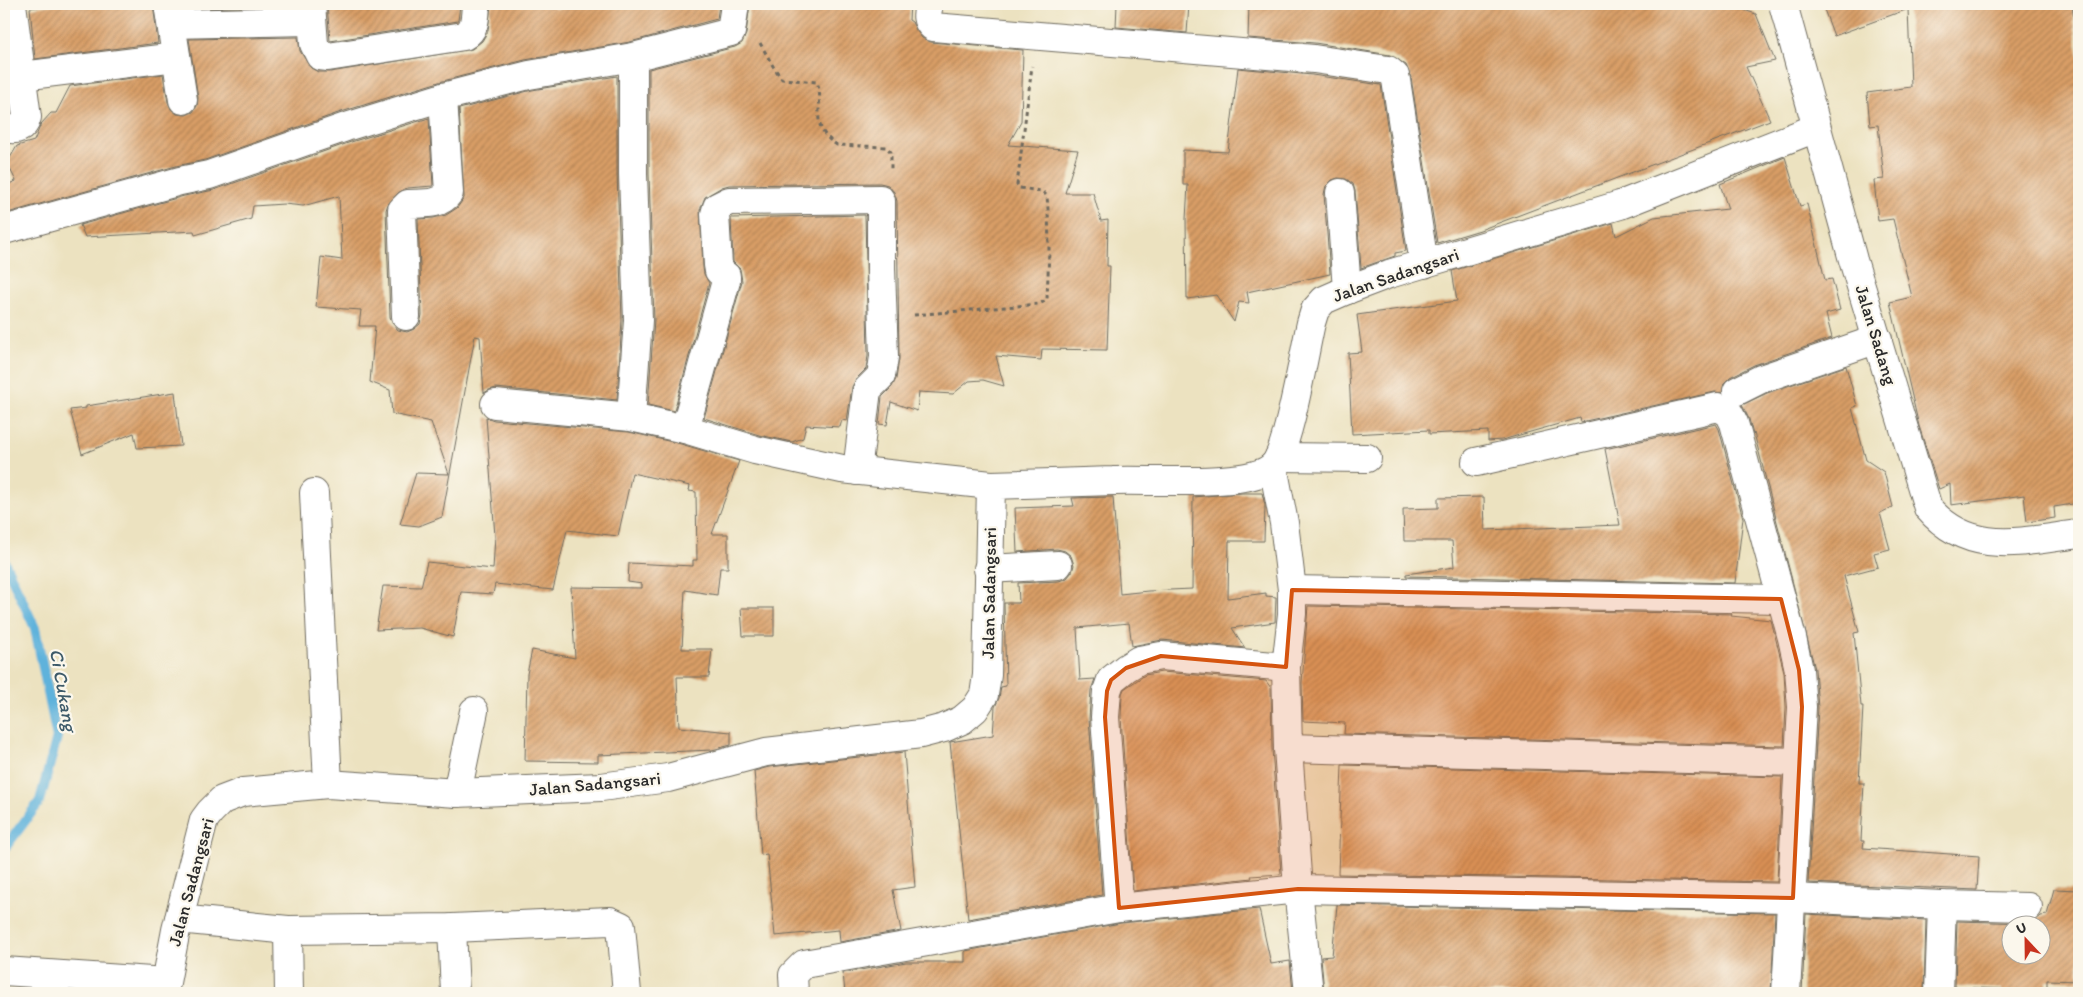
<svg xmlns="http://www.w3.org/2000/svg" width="2083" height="997" font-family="Itim,sans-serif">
<defs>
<pattern id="building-hatch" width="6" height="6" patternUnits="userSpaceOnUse" patternTransform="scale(1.25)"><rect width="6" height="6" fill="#d99e66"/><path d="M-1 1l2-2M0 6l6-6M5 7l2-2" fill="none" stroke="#b08154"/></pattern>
</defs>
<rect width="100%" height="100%" fill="#fbf7ec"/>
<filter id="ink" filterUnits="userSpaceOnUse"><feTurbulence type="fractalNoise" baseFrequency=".02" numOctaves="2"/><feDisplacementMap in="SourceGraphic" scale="10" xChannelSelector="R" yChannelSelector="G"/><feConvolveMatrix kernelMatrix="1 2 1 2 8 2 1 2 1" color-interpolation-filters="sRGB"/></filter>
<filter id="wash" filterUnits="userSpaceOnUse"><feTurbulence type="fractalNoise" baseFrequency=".0096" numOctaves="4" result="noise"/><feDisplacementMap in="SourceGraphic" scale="20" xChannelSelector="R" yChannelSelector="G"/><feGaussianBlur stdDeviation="1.12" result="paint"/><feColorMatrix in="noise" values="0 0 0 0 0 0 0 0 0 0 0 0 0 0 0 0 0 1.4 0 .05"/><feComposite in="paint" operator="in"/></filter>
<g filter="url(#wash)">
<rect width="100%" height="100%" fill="#ece2c0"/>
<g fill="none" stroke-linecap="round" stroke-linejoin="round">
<path stroke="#5fb2db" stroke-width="10" d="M4,561L35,628L57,737L40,801L4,849"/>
</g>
<g id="blocks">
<g fill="url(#building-hatch)" fill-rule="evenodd">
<path d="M57,4H153L158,43L35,59L30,8Z"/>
<path d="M184,4H296L295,6L184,8Z"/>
<path d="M327,4H460L458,21L330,41Z"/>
<path d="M491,4H554V9L583,4H719L717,19L630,42L525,60L439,82L341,112L205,160L176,166L4,214V186L16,181L7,163L17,146L34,141L41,124L51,113H56L70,86L163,74L168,102L171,109L177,114L186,115L193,112L197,106L198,98L189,39L298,37L300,51L311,68L318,72H330L472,49L482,41L488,31Z"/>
<path d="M750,4H910L909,20L912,22L916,30L922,38L931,42L1023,50L1021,122L1008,145L1078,150L1065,193H1093L1101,221L1108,220L1107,266H1110L1107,350L1042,349L1041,360L996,356L1004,386L983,380L969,381L953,394L919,392L917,411L891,402L887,425L879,424L882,397L892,387L896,379L899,359L897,201L894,192L888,185L880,183L729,185L722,187L705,197L700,210L703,267L704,274L709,283L674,411L648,405L654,320L649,174V69L735,47L742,43L746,34Z"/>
<path d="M1117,4H1189L1187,33L1116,27Z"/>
<path d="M1249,4H1744V10L1756,14L1775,61L1746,67L1770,120L1480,230L1437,243L1411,78L1406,65L1390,55L1315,43L1248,38Z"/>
<path d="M1822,4H2072L2079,60V503L2054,507L2055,518L2027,522L2024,495L1951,505L1950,484L1939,489L1919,426L1890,302L1912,297L1893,219L1878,221L1874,180L1884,179L1878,125L1870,126L1867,93L1911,87L1908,9L1834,36Z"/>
<path d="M1238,68L1312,75L1381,85L1406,251L1395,253V256L1361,268L1355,191L1353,184L1346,179L1338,178L1332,180L1326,186L1324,194L1330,274L1247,292L1249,303L1239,302L1234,322L1216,295L1187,299L1186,219L1188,185H1183V150L1228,152Z"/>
<path d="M617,76V174L622,320L617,400L496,388L489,390L484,393L480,337L475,336L442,517L419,526L400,524L416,473L449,474L431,422L392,414L390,390L370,382L375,326H359L361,310L316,307L321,257L342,260L339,196L303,206L284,204L253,206L251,219L195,235L194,231L85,237L80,225L184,196L214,190L351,142L429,118L433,186L407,188L398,193L388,204L386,210L390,317L393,324L398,330L407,332L414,329L420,324L422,315L418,219L433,218L446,215L457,208L464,198L459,109L532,90Z"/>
<path d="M1785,157L1800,206L1807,204L1825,280L1832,279L1840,310L1826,314L1832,338L1754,365L1730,377L1724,383L1722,393L1715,392L1581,422L1580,418L1502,440L1488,441V431L1429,434V430L1352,434L1348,353L1362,352L1357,315L1457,301L1452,271L1613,223L1616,236L1654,217L1728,209L1720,184Z"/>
<path d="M865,215L868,356L866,369L856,379L852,387L847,421L842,420L840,427L806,425L803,438L792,442L759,435L704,418L742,281L740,269L733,262L731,218Z"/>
<path d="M1846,366L1857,406L1852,408L1866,460L1884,472L1893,507L1880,513L1890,549L1874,553L1878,567L1844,576L1859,632L1854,633L1861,706H1863L1859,783H1864L1861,841H1864L1863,848L1979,856L1977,890L1808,883L1818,708L1815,669L1754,433L1753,435L1749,419L1742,405L1767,393Z"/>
<path d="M175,392L181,446L137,448L134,433L82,454L70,410L86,408V406Z"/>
<path d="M486,417L494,420L629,432L681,444L739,461L712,534H728V568H720L717,595L685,590L682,649H712L709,677H677L679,727L731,732V745L712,750L598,755V762L525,761L527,674L532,650L575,658L571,587L642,588V584L628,582L629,563L693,566V560H697L696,492L689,491L690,486L632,473L618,536L567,530L553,590L495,584L493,594L461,592L453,637L420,628L376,630L383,586L421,587L427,562L493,569L495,536Z"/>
<path d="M1716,424L1719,429L1743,518L1735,583L1406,576V574L1454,567L1452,541H1404L1403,509L1438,508V498L1484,497L1485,530L1620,525L1605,449Z"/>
<path d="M1242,493H1262L1265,505L1264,541H1229L1228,598L1266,593V596L1276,597L1275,622L1232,628L1245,648L1162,640L1132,646L1129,623L1077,628L1080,680L1095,679L1091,690L1089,718L1102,895L968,919L950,742L993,735L995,707L999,698L1001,687L1006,686L1004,603H1019L1018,583L1059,581L1067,578L1072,572L1074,565L1071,556L1065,551L1057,549L1017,552L1015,508L1074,506L1072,498L1113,497L1120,594L1148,591L1192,589L1193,497Z"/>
<path d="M1308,606L1732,614L1731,616L1771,620L1784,672L1786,707L1784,746L1344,734L1345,723L1303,721L1302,683Z"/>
<path d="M741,608H774V636H743Z"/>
<path d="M1162,672L1266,681L1271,688L1272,749L1281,874L1251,876L1252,878L1133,891L1121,717L1122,694L1124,689L1145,675Z"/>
<path d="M904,752L915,887L893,890L901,931L840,942L839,930L775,936L767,854L761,855L754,771L769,767Z"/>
<path d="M1342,765L1782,777L1777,882L1338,874Z"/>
<path d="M2054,889L2079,890V981L2047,980V993H2002V989L1955,987L1957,921L2028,923L2035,921L2041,916L2047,915ZM2010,924H2040V954H2010Z"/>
<path d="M1337,905L1775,913L1771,993H1324L1321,957L1332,956Z"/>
<path d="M1259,909L1271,964L1290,961L1293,993H845L843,973L906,962H965V951L1121,923Z"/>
<path d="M1806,914L1926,920L1924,993H1802Z"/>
</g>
</g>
</g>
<g filter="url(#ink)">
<use href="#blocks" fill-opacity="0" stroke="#6f6b5f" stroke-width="1"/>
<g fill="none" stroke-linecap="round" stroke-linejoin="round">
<defs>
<g id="minor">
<path d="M168,4L183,100"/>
<path d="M311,4L314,44L320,56L328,57L464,36C476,30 475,16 476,4"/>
<path d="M929,4C927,14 925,20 933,27L1314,59L1388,70L1395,76L1396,80L1424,264"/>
<path d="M1783,4L1853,260L1928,508C1970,557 2023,541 2079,534"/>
<path d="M172,24L311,21"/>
<path d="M22,76L176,57"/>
<path d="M4,128C16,131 24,129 27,117L12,4"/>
<path d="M1340,193L1347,290"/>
<path d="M4,230L180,181L209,175L346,127L443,97L529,75L633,57L731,32L735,4"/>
<path d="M406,316L402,210L408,204C422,203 440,206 449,193L443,97"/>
<path d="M1737,391L1761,379L1878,339"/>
<path d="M495,404L631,417L685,429L755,450L842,469L991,485"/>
<path d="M631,417L638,320L633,174V57"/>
<path d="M685,429L726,281V276L719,271L718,265L715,214L717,207L729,201L880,199L881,201V268L884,357L881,376L867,390L857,471"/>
<path d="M1279,457L1367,458"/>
<path d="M1476,462L1718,407L1729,413L1734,423L1792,638L1799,670L1802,707L1786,993"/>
<path d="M1273,466L1284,523L1292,590V614L1286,667L1288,748L1298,889L1309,993"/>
<path d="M314,493L328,784"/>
<path d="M988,569L1058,565"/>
<path d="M1292,590L1781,599"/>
<path d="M1288,748L1799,762"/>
<path d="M457,793L474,711"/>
<path d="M1119,908L1105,717L1107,691L1111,680L1126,668L1139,660L1161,656L1286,667"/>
<path d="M179,919L288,930L452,928L610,921L621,926L627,993"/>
<path d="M452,928L455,993"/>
<path d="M288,930L289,993"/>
<path d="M4,971L166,982"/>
<path d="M164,993L176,930L204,820L210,812L222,800L243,792L328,784L457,793L601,787L668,778L766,752L921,734L944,728L962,720L975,709L984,695L987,675L991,485C1032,484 1072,482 1113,481C1147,479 1250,488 1273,466C1288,452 1305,348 1311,323L1315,310L1324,300L1347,290L1389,274L1620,205L1816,128"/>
<path d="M794,993L793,975L804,964L1119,908L1298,889L1793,898L1942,905L2028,907"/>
<path d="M1939,993L1942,905"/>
</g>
</defs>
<use href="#minor" stroke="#6f6b5f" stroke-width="30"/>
<g stroke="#6f6b5f" stroke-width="3" stroke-dasharray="4 4" stroke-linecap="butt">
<path d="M760,43L773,66L782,79L817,82C826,106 806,125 837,145L886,147L891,152V171"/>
<path d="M914,315L1039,304L1047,300L1049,250L1048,209L1047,196L1042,191L1019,188L1017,185L1032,66"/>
</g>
<use href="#minor" stroke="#fff" stroke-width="28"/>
</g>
</g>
<path fill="#d5540f" fill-opacity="0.2" stroke="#d5540f" stroke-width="4" stroke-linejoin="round" d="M1292,590L1781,599L1799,670L1802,707L1793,898L1298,889L1119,908L1105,717L1107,691L1111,680L1126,668L1161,656L1286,667Z"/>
<g text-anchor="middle" stroke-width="4.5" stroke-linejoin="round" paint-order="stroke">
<g font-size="18" fill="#2b2b2b" stroke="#fbf7ec">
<text transform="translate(1396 275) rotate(-19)" y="6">Jalan Sadangsari</text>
<text transform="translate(1876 335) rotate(73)" y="6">Jalan Sadang</text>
<text transform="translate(989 593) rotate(-89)" y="6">Jalan Sadangsari</text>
<text transform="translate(595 784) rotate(-5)" y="6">Jalan Sadangsari</text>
<text transform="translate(191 882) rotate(-75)" y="6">Jalan Sadangsari</text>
</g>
<g font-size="19" font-style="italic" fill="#3d5a69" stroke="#fbf7ec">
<text transform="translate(64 690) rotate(80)" y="7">Ci Cukang</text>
</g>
</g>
<rect width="2083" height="997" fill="none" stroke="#fbf7ec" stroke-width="20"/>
<g transform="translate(2026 940) rotate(338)"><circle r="24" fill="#fbf7ec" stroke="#a8a59f"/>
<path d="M0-4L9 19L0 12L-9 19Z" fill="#c8321e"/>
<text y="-8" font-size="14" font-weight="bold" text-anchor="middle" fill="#2b2b2b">U</text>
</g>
</svg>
